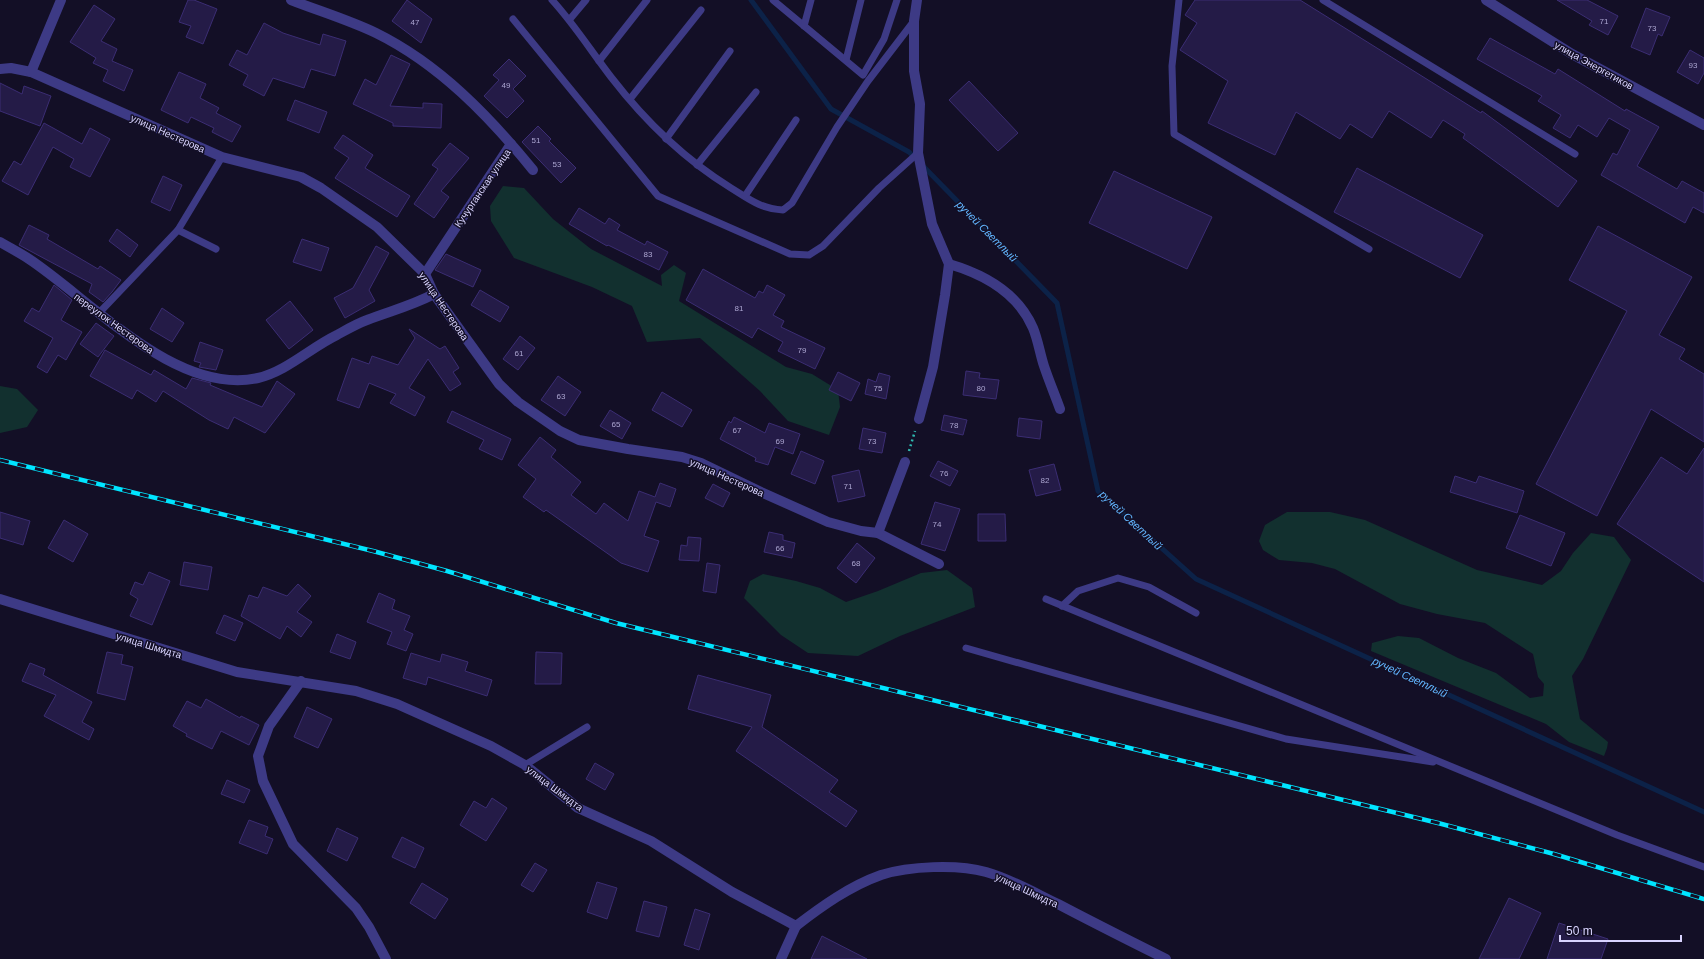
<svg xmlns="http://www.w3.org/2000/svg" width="1704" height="959" font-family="Helvetica,sans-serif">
<rect width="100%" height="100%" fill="#130f26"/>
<g fill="#12302f">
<path d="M503,186L524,188L553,219L591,249L662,286L661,275L674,265L686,273L679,301L786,367L812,374L838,390L840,407L829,435L788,421L760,391L700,338L647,342L632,306L592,287L514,258L491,221L490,206Z"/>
<path d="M0,386L17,389L38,410L27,427L0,433Z"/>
<path d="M1287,512H1330L1365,520L1477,570L1542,585L1561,571L1573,553L1591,533L1614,537L1631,560L1583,659L1572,676L1580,719L1608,742L1607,748L1604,756L1569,742L1546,724L1371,651L1372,643L1398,636L1419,638L1458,658L1496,673L1530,698L1543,696L1544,684L1538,677L1533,654L1485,623L1437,614L1400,604L1335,569L1312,563L1279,560L1263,550L1259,541L1265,525Z"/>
<path d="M947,570L972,588L975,607L900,636L858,656L808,653L781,635L744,598L750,581L763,574L796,581L820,588L846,602L878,591L921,573Z"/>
</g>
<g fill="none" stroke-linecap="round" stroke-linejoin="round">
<g stroke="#0c2248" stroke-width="5">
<path d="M751,0L831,109L909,152L916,159"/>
<path d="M923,166L1057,303L1098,491L1196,579L1704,812"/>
</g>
</g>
<g fill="#241b47" stroke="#3b2d73">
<path d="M188,0H194L217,9L203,44L186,37L191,26L179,22Z"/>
<path d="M407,0L432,19L421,43L392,21Z"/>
<path d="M1195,0H1300L1481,113L1482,111L1577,181L1558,207L1463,138L1465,134L1443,120L1431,138L1389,111L1372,138L1350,124L1340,139L1296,112L1275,155L1208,123L1228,81L1180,50L1197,23L1185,15Z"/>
<path d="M1557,0H1587L1618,16L1608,35L1589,25L1592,21Z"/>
<path d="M94,5L115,19L101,41L117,49L112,61L133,70L124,91L103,81L108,70L93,63L96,58L70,42Z"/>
<path d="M1646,8L1670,17L1662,36L1658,34L1650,55L1631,47Z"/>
<path d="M264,23L283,33L320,45L323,34L346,41L335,76L311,69L304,88L273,78L264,96L243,85L248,75L229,65L237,50L247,55Z"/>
<path d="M1490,38L1555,74L1558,69L1625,111L1626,109L1659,127L1637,166L1677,189L1682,181L1704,193V213L1693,207L1685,223L1601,175L1613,153L1617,155L1630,130L1609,118L1597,137L1578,125L1570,138L1553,128L1561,115L1538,101L1542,96L1477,59Z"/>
<path d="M1690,50L1704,58V73L1698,84L1677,72Z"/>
<path d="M391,55L410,64L390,106L423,108V103L442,104L441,128L393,126V123L353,104L365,79L376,85Z"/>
<path d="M509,59L526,76L513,89L524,101L507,118L484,96L499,80L493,75Z"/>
<path d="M179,72L206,84L200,98L219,108L216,113L241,126L232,142L212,132L214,128L191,117L188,123L161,110Z"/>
<path d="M969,81L1018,133L998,151L949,100Z"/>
<path d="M0,83L22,94L24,86L51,96L40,126L0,111Z"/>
<path d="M295,100L327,112L319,133L287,120Z"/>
<path d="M44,123L82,144L90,128L110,139L90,177L70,167L74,159L53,147L28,195L2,181L14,161L21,165Z"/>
<path d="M538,126L551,139L549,141L576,168L561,183L522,142Z"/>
<path d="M343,135L373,155L365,168L410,196L397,217L335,178L349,158L334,148Z"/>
<path d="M450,143L469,158L441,191L449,197L434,218L414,204L438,169L432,165Z"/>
<path d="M1357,168L1483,235L1460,278L1334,212Z"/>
<path d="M1114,171L1212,217L1187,269L1089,223Z"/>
<path d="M163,176L182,185L170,211L151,202Z"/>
<path d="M579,208L605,224L609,218L620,225L617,230L645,245L647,241L668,252L659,270L608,245L607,246L569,224Z"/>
<path d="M29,225L49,235L47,239L98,269L100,266L121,280L112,292L103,302L89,292L92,284L19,245Z"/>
<path d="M1598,226L1692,277L1659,335L1685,349L1679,359L1704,374V442L1651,409L1597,516L1536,484L1627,311L1569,280Z"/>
<path d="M117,229L138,245L130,257L109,241Z"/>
<path d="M302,239L329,248L321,271L293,262Z"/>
<path d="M376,246L389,253L369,290L375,301L345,318L334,298L353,288Z"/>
<path d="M446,254L481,270L473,287L435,270Z"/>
<path d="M703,269L755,298L759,291L763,293L767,285L785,295L773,315L784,321L781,327L825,348L815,369L778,351L783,342L758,328L752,338L686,300Z"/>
<path d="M54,285L72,300L61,320L82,332L66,360L58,355L47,373L37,367L53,338L24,321L32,308L39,312Z"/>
<path d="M480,290L509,307L500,322L471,305Z"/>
<path d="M290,301L313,330L289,349L266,320Z"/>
<path d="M162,308L184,323L172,342L150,329Z"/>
<path d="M96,323L114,336L98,357L80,344Z"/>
<path d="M409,329L440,349L445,346L459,368L453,372L461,384L450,391L428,359L409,388L425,397L415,416L390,403L396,394L369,383L359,408L337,400L352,358L369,364L372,356L398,365L415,338Z"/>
<path d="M520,336L535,348L518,370L503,359Z"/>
<path d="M200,342L223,350L216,370L199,367L201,363L194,361Z"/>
<path d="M105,350L151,375L154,370L186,389L192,378L211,383L210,385L262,407L277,381L295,394L265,433L234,417L228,429L209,420L163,391L156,402L137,390L132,399L90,376Z"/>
<path d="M966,371L980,373L979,378L999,380L996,399L963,395Z"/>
<path d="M838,372L860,383L851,401L829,390Z"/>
<path d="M879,373L890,376L886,399L865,394L868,379L876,382Z"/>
<path d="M558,376L581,392L565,416L541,400Z"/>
<path d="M662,392L692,410L682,427L652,410Z"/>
<path d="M610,410L631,423L622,439L600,426Z"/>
<path d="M452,411L511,439L502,460L479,449L484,440L447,422Z"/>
<path d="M944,415L967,420L963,435L941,430Z"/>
<path d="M734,417L765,433L769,423L800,434L793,454L775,447L768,465L755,461L756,458L720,439L729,421L731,423Z"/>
<path d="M1019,418L1042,421L1040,439L1017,436Z"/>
<path d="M863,428L886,433L882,453L859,449Z"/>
<path d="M540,437L556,450L551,457L581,482L571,495L596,514L604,503L628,521L639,491L655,497L660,483L676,489L670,507L656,502L644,536L659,541L648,572L621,563L546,510L544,512L523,497L536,479L518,465Z"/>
<path d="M1704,448V582L1617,524L1661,457L1687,474Z"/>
<path d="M801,451L824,461L815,484L791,474Z"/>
<path d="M938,461L958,471L950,486L930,476Z"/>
<path d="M1054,464L1061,490L1036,496L1029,470Z"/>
<path d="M859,470L865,496L838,502L832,476Z"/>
<path d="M1455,476L1476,483L1479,476L1524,491L1517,513L1450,492Z"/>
<path d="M713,484L730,493L723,507L705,498Z"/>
<path d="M935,502L960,509L945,551L921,544Z"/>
<path d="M0,512L30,521L23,545L0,538Z"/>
<path d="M978,514H1005L1006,541H978Z"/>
<path d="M1520,515L1565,533L1551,566L1506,548Z"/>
<path d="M64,520L88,534L73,562L48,548Z"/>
<path d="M769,532L783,535V540L795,543L792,558L764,552Z"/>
<path d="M688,537L701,538L699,561L679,560L681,545L687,546Z"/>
<path d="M857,543L875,558L856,583L837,568Z"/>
<path d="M184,562L212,567L208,590L180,585Z"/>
<path d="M707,563L720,565L716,593L703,591Z"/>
<path d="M149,572L170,581L152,625L130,616L138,599L130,594L135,582L143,585Z"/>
<path d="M298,584L311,596L297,612L312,622L301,637L287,626L280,639L241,616L249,595L258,598L263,587L287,596Z"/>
<path d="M379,593L395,600L392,609L410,616L404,630L413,634L406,651L387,644L392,632L367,622Z"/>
<path d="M224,615L243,623L235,641L216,633Z"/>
<path d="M337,634L356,642L350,659L330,652Z"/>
<path d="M107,652L123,655L121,664L133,667L125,700L97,693Z"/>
<path d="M536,652L562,653L561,684H535Z"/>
<path d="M411,653L440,662L442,654L468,662L465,671L492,680L487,696L428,677L426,685L403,678Z"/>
<path d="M30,663L45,669L43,675L92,702L82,722L94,729L89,740L44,716L56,695L22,681Z"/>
<path d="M698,675L771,695L762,727L838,780L829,792L857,811L846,827L736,751L752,727L688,709Z"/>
<path d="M206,699L240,718L241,716L259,725L249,745L221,731L212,749L186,736L187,734L173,726L187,701L201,708Z"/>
<path d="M307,707L332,719L318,748L294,737Z"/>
<path d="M595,763L614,774L605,790L586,779Z"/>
<path d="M227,780L250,790L244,803L221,794Z"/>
<path d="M492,798L507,808L486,841L460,825L474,801L486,808Z"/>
<path d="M249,820L268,827L265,836L273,839L267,854L239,843Z"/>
<path d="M337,828L358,838L347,861L327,851Z"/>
<path d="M402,837L424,848L415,868L392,857Z"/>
<path d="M535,863L547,870L533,892L521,885Z"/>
<path d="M597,882L617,888L607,919L587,912Z"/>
<path d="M422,883L448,899L435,919L410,903Z"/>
<path d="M1509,898L1541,913L1539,917L1519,959H1479Z"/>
<path d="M644,901L667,907L659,937L636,931Z"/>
<path d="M695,909L710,914L699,950L684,945Z"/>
<path d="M1559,923L1608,939L1601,959H1547Z"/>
<path d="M822,936L867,959H811Z"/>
</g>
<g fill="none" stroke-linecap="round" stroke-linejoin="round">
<path stroke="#2fb8b0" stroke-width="2.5" stroke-dasharray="2 3" stroke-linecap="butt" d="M909,451L915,431"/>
<g stroke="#3d3a85" stroke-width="7">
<path d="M552,0C574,24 591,51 611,77C645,121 684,159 731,188C749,199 761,209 783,210L792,203L837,127L868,81L914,21"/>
<path d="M773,0L863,75L884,39L897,0"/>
<path d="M1179,0L1172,66L1174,134L1369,249"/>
<path d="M1323,0L1575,154"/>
<path d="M513,19L658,196L790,254L809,255L823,246L879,188L918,153"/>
<path d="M570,19L586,0"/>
<path d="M804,26L811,0"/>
<path d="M846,60L861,0"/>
<path d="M599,61L647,0"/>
<path d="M630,99L701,10"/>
<path d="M666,139L730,51"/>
<path d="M697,165L756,92"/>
<path d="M745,196L796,120"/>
<path d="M178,230L216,249"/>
<path d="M99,313L178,230L222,157"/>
<path d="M1046,599L1617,835L1704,867"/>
<path d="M1062,606L1078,591L1118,578L1149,587L1196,613"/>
<path d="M966,648L1286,739L1433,762"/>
<path d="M525,765L587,727"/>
</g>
<path stroke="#3d3a85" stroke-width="10" d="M425,274L511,144"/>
<g stroke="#3d3a85" stroke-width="10">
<path d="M291,0C319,11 349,20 376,33C439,64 489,116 533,170"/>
<path d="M917,0L914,21V71L920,104L918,153L932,224L949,264L945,295L933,367L919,419"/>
<path d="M1486,0L1572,54L1704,125"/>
<path d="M0,69L11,68L31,72L222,157L301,177L321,188L377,227L425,274L434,294L499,384L518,402L560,431L579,440L628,449L682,457L701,463L761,492L828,522L861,531L878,533L939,564"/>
<path d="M31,72L61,0"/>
<path d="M0,242C10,248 20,253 29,259C91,300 176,396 258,378C287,371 310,348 337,335C346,330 356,324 367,320C390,311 411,306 434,294"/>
<path d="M949,264C983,274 1018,293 1033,328C1038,340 1040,354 1044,366C1049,381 1055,395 1060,409"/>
<path d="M878,533L905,462"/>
<path d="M0,599L237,672L356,691L397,704L491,746L525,765L578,808L651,841L732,892L796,926C822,906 850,886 881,875C909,866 958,864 986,872C1011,879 1035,893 1058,904C1094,923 1130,941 1166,959"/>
<path d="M301,681L269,726L258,756L263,781L293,844L356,908L369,927L386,959"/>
<path d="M781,959L796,926"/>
</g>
<defs>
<path id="rail" d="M0,460L373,551L447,571L616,623L1438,823L1554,854L1704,899"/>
</defs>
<use href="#rail" stroke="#00e5ff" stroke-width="4.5"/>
<use href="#rail" stroke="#130f26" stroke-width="3" stroke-dasharray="9" stroke-linecap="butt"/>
</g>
<g text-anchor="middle" stroke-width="3" stroke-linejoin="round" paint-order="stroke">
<g font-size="8" fill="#aca6d1">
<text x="1604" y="24">71</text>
<text x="415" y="25">47</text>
<text x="1652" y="31">73</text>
<text x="1693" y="68">93</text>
<text x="506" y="88">49</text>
<text x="536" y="143">51</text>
<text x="557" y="167">53</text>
<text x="648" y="257">83</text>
<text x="739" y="311">81</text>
<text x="802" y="353">79</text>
<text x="519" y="356">61</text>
<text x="878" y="391">75</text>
<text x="981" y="391">80</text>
<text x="561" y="399">63</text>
<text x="616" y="427">65</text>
<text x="954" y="428">78</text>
<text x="737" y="433">67</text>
<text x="780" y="444">69</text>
<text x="872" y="444">73</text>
<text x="944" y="476">76</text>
<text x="1045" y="483">82</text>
<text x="848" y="489">71</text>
<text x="937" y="527">74</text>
<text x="780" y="551">66</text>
<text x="856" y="566">68</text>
</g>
<g font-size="10" fill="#d9d4ff" stroke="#130f26">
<text transform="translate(1594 65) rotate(29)" y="4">улица Энергетиков</text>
<text transform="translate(168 133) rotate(24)" y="4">улица Нестерова</text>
<text transform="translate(482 188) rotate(-56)" y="4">Кучурганская улица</text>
<text transform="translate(444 306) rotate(56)" y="4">улица Нестерова</text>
<text transform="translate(114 323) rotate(36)" y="4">переулок Нестерова</text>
<text transform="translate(727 477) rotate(24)" y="4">улица Нестерова</text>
<text transform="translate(149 645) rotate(17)" y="4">улица Шмидта</text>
<text transform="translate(555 788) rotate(37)" y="4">улица Шмидта</text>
<text transform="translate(1027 890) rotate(25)" y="4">улица Шмидта</text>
</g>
<g font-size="11" font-style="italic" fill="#62b6ff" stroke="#130f26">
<text transform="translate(987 231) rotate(45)" y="4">ручей Светлый</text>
<text transform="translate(1131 520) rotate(43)" y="4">ручей Светлый</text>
<text transform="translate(1410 677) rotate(25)" y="4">ручей Светлый</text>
</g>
</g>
<path d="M1560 935v6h121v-6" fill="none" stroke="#d9d4ff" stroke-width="2"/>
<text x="1566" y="935" font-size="12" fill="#d9d4ff" stroke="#130f26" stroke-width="3" paint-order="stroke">50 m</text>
</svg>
